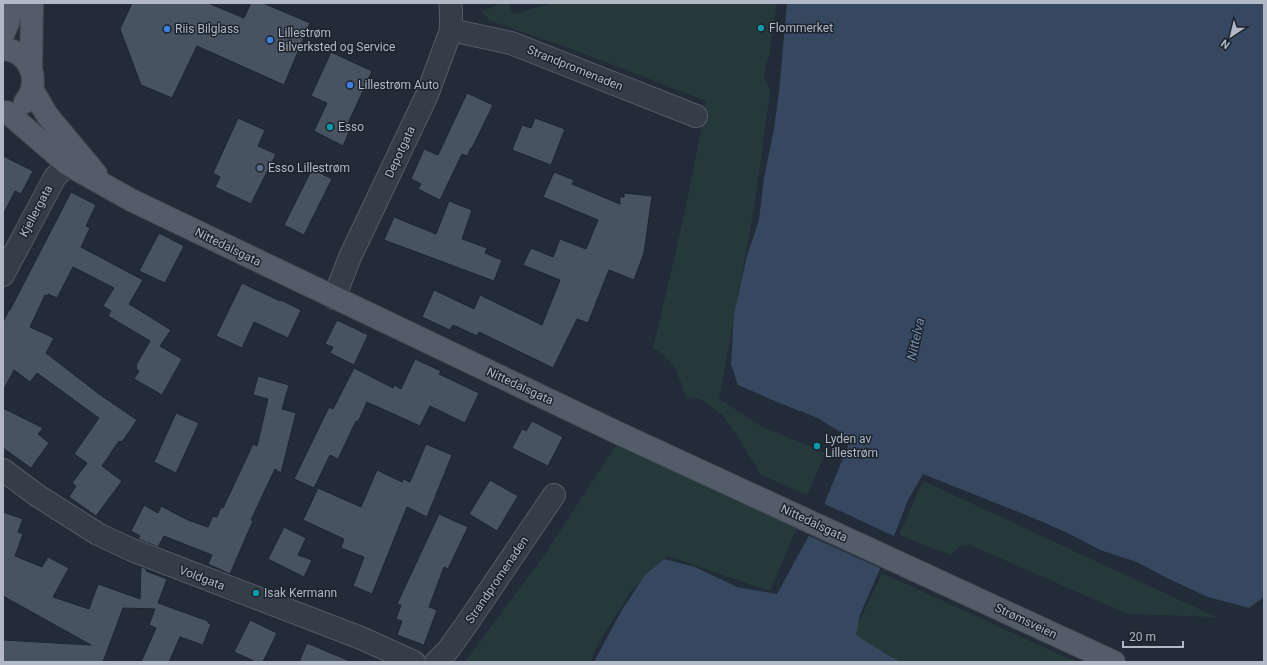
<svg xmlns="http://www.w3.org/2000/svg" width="1267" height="665" font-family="Roboto,sans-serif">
<rect width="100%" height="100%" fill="#222c38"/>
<g fill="#25393a">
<path d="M502,3H508L513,14L554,3H777L769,54L764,75L770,93L753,215L719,399L761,426L825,453L807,495L761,475L733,429L722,415L701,399L686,397C677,372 676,362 653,348C673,266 692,184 706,101L580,52L491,21L481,12Z"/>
<path d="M621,438L799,523L770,591L668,556L631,591L596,647L591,662H465L543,557Z"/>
<path d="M923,481L1216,617L1128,614L970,545L959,547L951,555L899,535Z"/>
<path d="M882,573L1076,662H890L849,643Z"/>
</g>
<path fill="#36485f" d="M787,3H1264V597L1249,608L1208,597L1169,579L1137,562L1100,550L1068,533L1031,517L923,474L908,500L892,541L860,615L856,635L889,656L902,662H594L622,610L645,575L664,559L695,567L737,587L777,594L818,519L851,439L818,418L777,402L738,385L731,364L734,314L747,256L759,220L764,178L774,129L779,92Z"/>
<path fill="#222c38" d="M823,503L896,537L882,569L807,535Z"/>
<g fill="#485362" stroke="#1d252f">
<path d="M132,3H208L244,18L251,3H263L310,23L284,85L197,46L172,98L141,85L120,29Z"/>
<path d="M331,52L372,71L346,128L350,130L343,146L314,131L327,103L311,96Z"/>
<path d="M467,93L493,105L472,148H471L467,156L462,154L440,200L418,189L421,184L411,179L424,149L438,155Z"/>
<path d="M238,118L265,130L258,146L276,154L251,204L215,187L220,177L213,173Z"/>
<path d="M535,118L565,129L551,165L512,150L522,125L531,128Z"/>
<path d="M3,156L33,171L21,194L15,191L3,215Z"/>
<path d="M312,169L332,179L304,235L284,225Z"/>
<path d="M554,172L574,180L572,184L620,204V197H624V193L652,196L644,253L634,280L609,270L588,323L577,319L553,368L479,332L477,336L453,325L450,330L422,317L434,290L474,309L480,295L542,325L560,280L523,265L531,248L553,257L560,239L586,249L598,220L543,197Z"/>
<path d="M71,192L96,205L86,226L90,228L81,247L143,280L129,304L171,330L160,346L182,359L162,395L134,379L139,371L136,369L137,366L136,365L150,341L108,316L111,311L103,306L114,288L73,267L57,298L48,294V296L45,295L30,327L54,338L46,353L99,394L137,420L122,442L119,441L102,466L122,481L96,516L69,497L76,486L72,483L87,463L74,454L99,418L37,373L30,382L14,370L3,391V322L9,310H10Z"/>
<path d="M449,201L472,210L462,239L487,248L485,253L502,260L494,281L384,240L394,217L436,234Z"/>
<path d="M159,233L184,246L165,283L139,271Z"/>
<path d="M242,283L280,301L281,300L301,310L288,338L254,322L242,348L216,336Z"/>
<path d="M337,320L368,335L354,365L330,353L333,347L325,344Z"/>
<path d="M415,359L441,371L439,374L479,393L465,423L430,406L420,426L367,402L358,422L356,421L338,459L330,455L314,488L294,479L329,407L333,409L354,368L393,388L394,385L401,389Z"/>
<path d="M258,376L289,385L282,409L296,413L281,473L275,469L251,520L253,521L230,574L208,564L212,555L164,536L158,547L138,539L140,536L131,531L144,505L158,513L161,506L188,520L208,527L213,516L217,517L221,507L223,508L253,444L257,446L268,399L253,395Z"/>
<path d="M3,408L43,428L38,434L49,443L31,468L3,448Z"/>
<path d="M176,413L199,423L176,473L154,462Z"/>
<path d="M532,421L563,437L548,466L512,448L522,429L526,431Z"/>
<path d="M426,444L452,455L427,517L407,507L372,594L353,586L364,557L341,548L344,539L303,520L318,488L361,507L377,470L402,482L403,479L410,482Z"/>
<path d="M490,480L518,496L497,531L469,514Z"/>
<path d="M3,512L23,519L18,532L23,534L15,556L42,567L48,557L69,568L53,597L89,609L98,584L140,599L141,567L147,569L146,571L167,579L158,603L208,621V623L211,624L203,645L180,637L169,662H141L156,628L149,625L155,609L123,608L103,662H3V640L91,645L3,596Z"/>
<path d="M439,514L468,527L448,569L444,567L429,607L437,610L424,645L397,635L402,621L396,619L401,605L397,604Z"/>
<path d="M284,527L306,538L298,555L312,560L304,577L268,559Z"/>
<path d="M250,620L277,633L263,662H256L234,652Z"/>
<path d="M307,643L352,662H299Z"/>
</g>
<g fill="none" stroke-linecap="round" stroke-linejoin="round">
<defs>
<g id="minor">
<path d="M451,30L511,43L696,116"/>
<path d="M3,275L55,177L78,154"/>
<path d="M334,298L350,257L427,95L451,30V11L450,3"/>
<path d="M3,470L38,496L98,534L132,550L361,638L414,662"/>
<path d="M436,662L448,650L466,625L554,495"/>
</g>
<g id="major">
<path d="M3,35L8,23L13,3"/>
<path d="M3,49C30,51 42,81 25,102"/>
<path d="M31,70L32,3"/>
<path d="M32,89L47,115L96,174"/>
<path d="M7,112L67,164L131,200L616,432L1114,662"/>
</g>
</defs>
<use href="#minor" stroke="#535c66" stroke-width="24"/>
<use href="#major" stroke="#3f4752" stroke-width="24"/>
<use href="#minor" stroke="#353e48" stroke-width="22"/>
<use href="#major" stroke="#535d69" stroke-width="22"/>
</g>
<g fill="#0f9aa8" stroke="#1b232d" stroke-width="1.5">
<circle cx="761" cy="28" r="4"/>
<circle cx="330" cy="127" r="4"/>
<circle cx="817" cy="446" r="4"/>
<circle cx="256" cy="593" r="4"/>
</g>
<g fill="#3f7fe0" stroke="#1b232d" stroke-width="1.5">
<circle cx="167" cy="29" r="4"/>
<circle cx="270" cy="40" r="4"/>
<circle cx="350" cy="85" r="4"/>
</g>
<circle fill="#5c6f8a" stroke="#1b232d" stroke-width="1.5" cx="260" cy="168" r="4"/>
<g text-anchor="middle" stroke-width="3" stroke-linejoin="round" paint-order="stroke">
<g font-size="12" fill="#b0b9c5" stroke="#1b232d" text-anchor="start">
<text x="769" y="32">Flommerket</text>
<text x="175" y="33">Riis Bilglass</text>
<text x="278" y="37">Lillestrøm<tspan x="278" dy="14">Bilverksted og Service</tspan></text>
<text x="358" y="89">Lillestrøm Auto</text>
<text x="338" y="131">Esso</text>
<text x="268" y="172">Esso Lillestrøm</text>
<text x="825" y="443">Lyden av<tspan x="825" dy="14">Lillestrøm</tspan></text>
<text x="264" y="597">Isak Kermann</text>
</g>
<g font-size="12" fill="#b0b9c5" stroke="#1b232d">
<text transform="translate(575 68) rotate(22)" y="4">Strandpromenaden</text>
<text transform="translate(400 152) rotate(-65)" y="4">Depotgata</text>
<text transform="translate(36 211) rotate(-62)" y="4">Kjellergata</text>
<text transform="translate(228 247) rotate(26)" y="4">Nittedalsgata</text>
<text transform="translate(520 386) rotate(25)" y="4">Nittedalsgata</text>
<text transform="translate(814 523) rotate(25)" y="4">Nittedalsgata</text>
<text transform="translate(202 578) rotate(21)" y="4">Voldgata</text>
<text transform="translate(497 580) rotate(-56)" y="4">Strandpromenaden</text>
<text transform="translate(1026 621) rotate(25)" y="4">Strømsveien</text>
</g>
<g font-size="13" font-style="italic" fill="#7990ac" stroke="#1b232d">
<text transform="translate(915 339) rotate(-78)" y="5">Nittelva</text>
</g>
</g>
<rect width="1267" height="665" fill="none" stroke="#b0b9c5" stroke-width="8"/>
<g transform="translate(1231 36) rotate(215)" stroke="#1b232d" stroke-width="3" paint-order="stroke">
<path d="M0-3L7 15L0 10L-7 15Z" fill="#b0b9c5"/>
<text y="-6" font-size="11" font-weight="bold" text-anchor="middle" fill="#b0b9c5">N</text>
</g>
<path d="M1123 641v6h60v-6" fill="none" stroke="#b0b9c5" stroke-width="2"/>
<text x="1129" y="641" font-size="12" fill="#b0b9c5" stroke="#1b232d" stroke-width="3" paint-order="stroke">20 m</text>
</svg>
